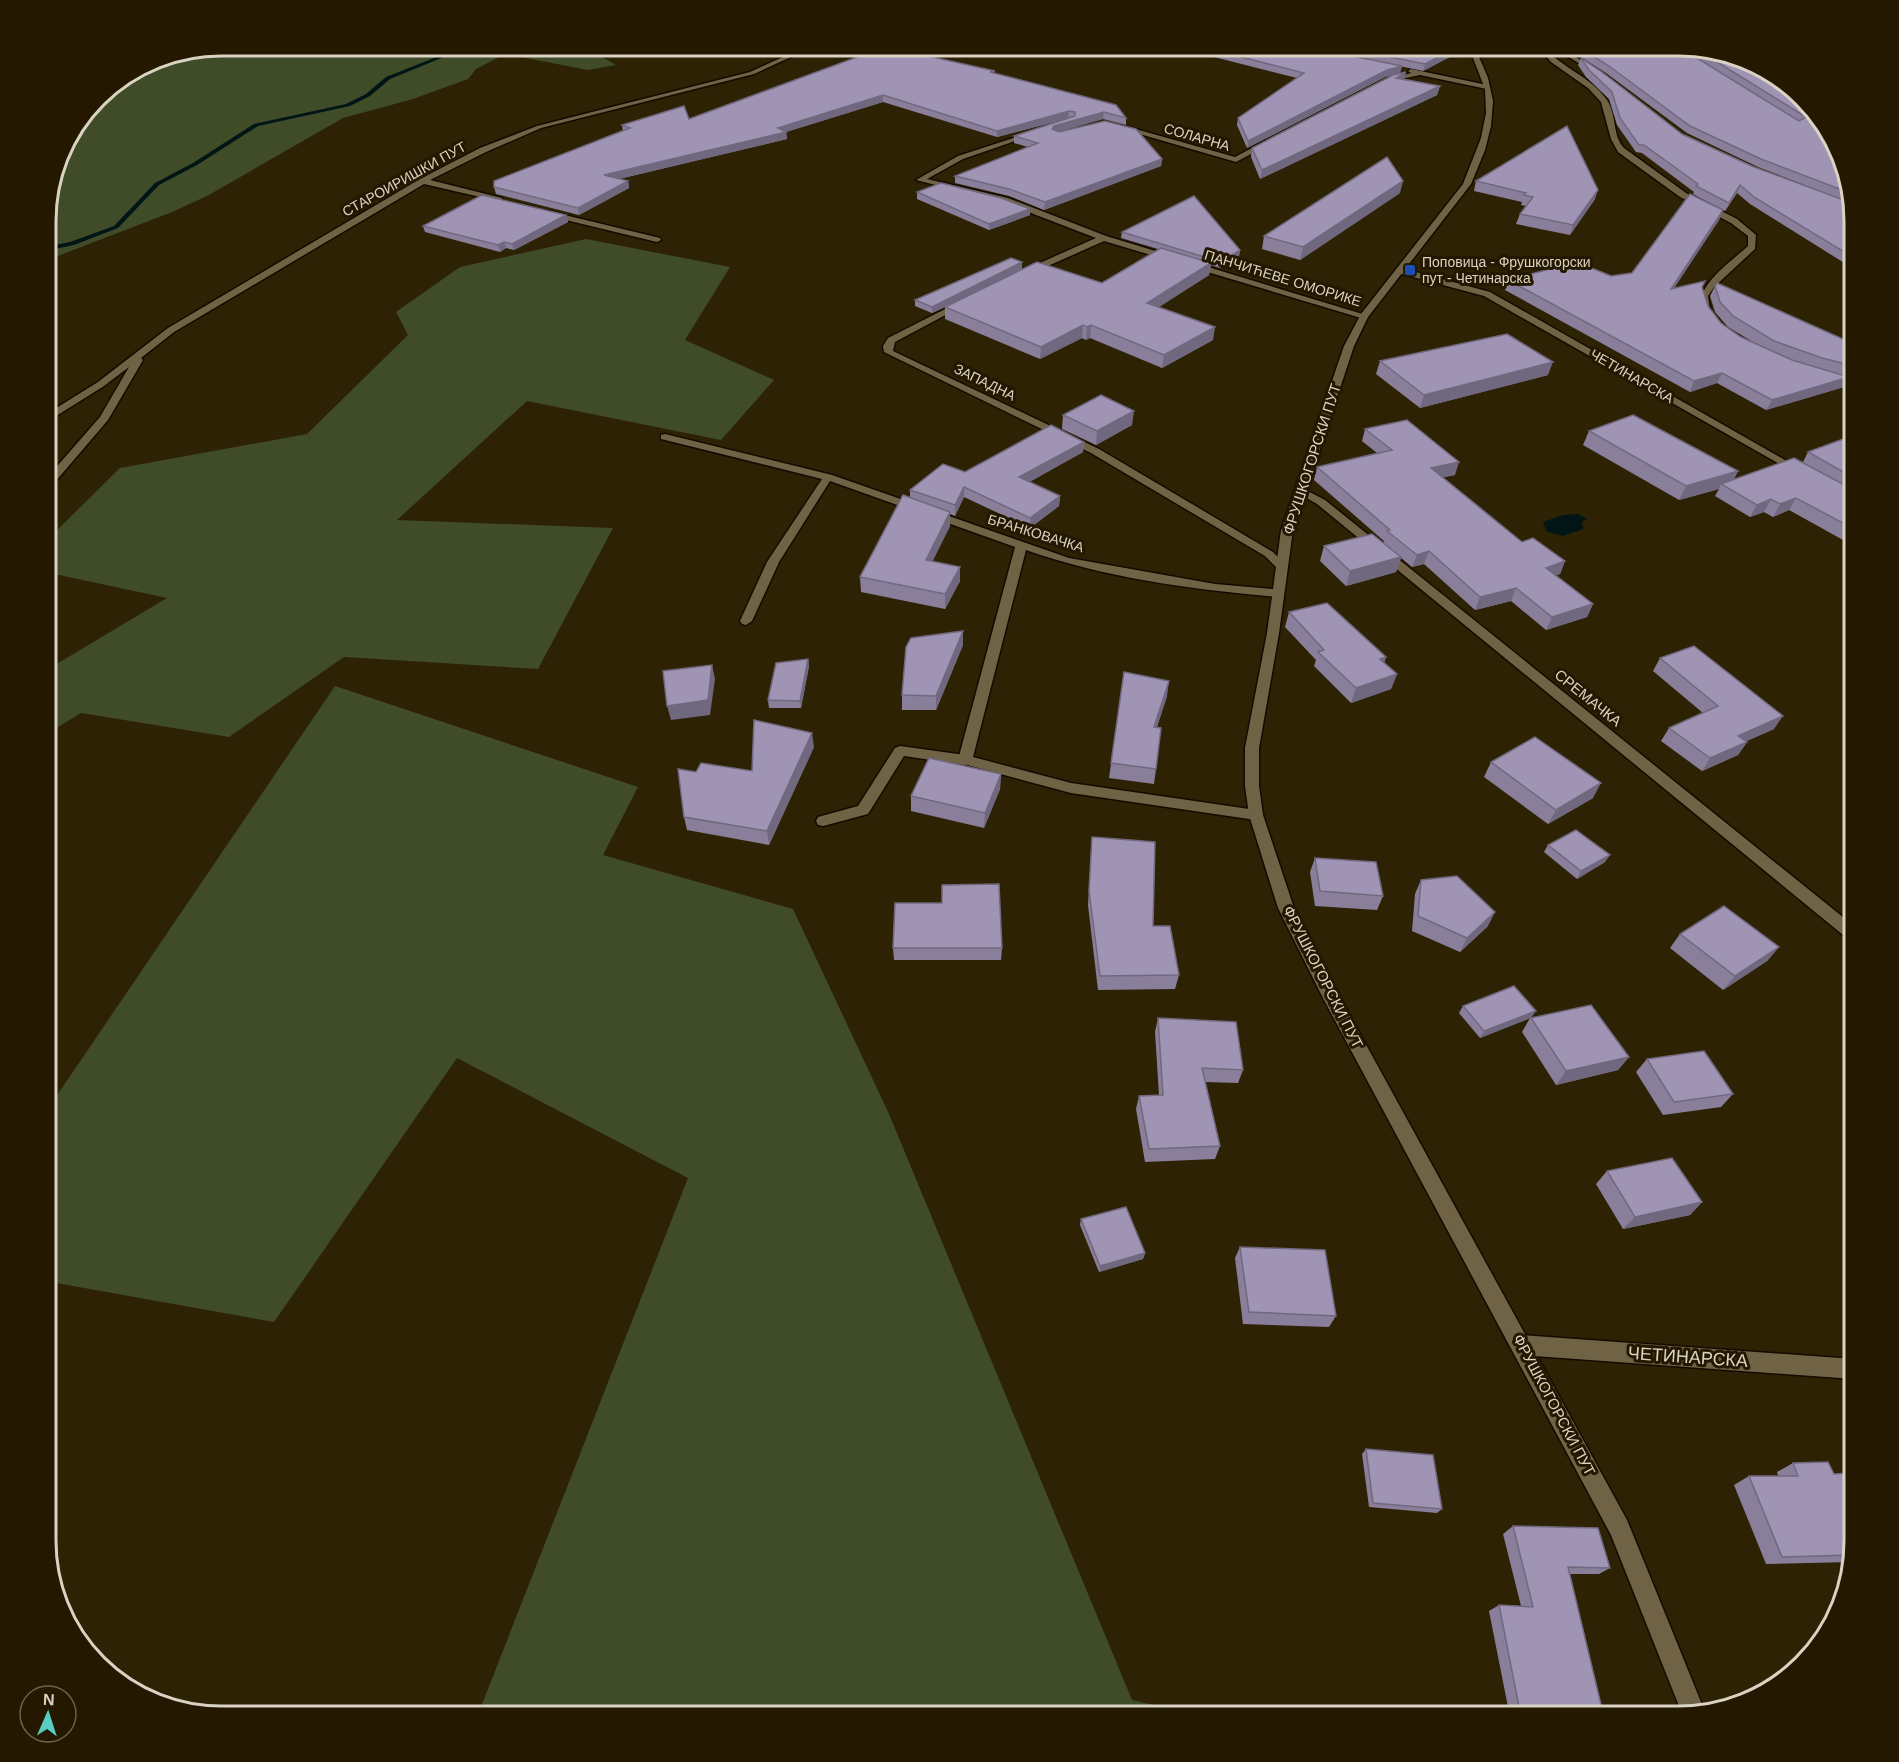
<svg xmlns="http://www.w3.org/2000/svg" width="1899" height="1762" font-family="Helvetica,sans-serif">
<rect width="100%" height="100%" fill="#2e2204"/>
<g fill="#3f4c27">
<path d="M221,45H581L616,65L588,70L505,54L476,69L468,79L413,99L343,118L207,196L172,212L45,261V209L63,143L105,89L154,58Z"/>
<path d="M586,239L730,267L685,340L774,380L721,440L527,401L397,520L613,528L538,669L344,657L229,737L81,713L45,735V671L167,598L45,572V542L120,468L307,434L408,335L396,312L460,267Z"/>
<path d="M335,686L638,787L603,855L793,909L889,1114L1132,1700L1206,1717H477L688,1178L457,1058L274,1322L45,1281V1113Z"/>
</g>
<path fill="#011517" d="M1578,514L1587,519L1582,522L1583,529L1563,536L1547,532L1543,522L1563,515Z"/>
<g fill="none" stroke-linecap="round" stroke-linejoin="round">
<path fill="#011517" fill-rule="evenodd" d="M467,45H473L390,79L370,96L350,106L258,126L197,165L159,185L118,228L74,245L45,251V247L70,242L114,226L155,183L193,163L254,124L346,104L366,94L386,77Z"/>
<defs>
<path id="lane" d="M900,746L965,755L972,760L965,765L904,756L868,814L823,826L818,825L816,821L818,817L858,806L895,748Z"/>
<g id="street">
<path d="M809,45H817L754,74L541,128L486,152L430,180L502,198V202L424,184L174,332L141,358L143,360L108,420L49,489L45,490V480L100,417L129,367L104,386L45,423V415L98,382L168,328L420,179L480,148L537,126L750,72Z"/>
<path d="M1537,45H1543C1560,68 1591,76 1607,100C1617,115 1612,135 1624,148L1686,193L1737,219L1756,235L1755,249L1714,287L1708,296L1711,315H1705C1687,291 1731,262 1748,246V236L1731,223L1680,197L1618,152L1611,139L1601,102L1588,88L1551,62Z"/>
<path d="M1550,45H1557L1599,72L1594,73Z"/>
<path d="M1411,69L1487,85L1490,87L1487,89L1420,75L1388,82L1385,80L1411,73L1408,71Z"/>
<path d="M1121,125L1235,157L1265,141L1272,143L1236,162L1119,128Z"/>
<path d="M1032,132L1038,133L963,159L927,179L1008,198L1106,236L1369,316L1361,318L1104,241L1030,274H1024V270L1096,238L1002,202L916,180L958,156Z"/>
<path d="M548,211L660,238L661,240L657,242L545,215V211Z"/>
<path d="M1401,268L1490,292L1806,472L1805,474H1797L1484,296L1398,273L1397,271Z"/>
<path d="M959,302L966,304L895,342L893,351L1099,449L1273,552L1285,564V568H1277L1265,556L1091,453L884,352L883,346L888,338Z"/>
<path d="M1828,375L1854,381V387L1825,380L1823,378Z"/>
<path d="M665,434L832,475L1069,558L1215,584L1283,590V596L1279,597C1195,590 1105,578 1026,550L973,757L1071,783L1256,810L1261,811L1263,815L1261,819L1256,820L1071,793L960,763L958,760L1015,547L830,481L779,562L752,621L746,625L742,624L740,621L767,562L822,479L661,439V435Z"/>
<path d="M1300,487L1325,500L1854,926V941L1848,939L1317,504L1296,492L1295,490Z"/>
<path d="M1522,1335L1854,1359V1379L1522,1355L1515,1352L1512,1345L1515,1338Z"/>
</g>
<path id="secondary" d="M1468,45H1474L1488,78L1493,101L1491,126L1485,150L1471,184L1368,317L1354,346L1293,530L1279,633L1259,748V786L1263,815L1294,908L1336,990L1627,1520L1705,1712L1683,1716L1611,1535L1324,1000L1278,908L1249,815L1245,786V748L1267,633L1281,530L1344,346L1361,314L1463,184L1481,138L1486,113L1485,89Z"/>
</defs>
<use href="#lane" stroke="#140b00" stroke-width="3"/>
<use href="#street" stroke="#140b00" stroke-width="3"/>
<use href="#secondary" stroke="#140b00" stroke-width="3"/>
<use href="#lane" fill="#706345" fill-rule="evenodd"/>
<use href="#street" fill="#706345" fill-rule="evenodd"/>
<use href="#secondary" fill="#706345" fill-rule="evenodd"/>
</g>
<g fill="#8a7f9b">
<path d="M1121,45H1148L1139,49Z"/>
<path d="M1167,45H1298L1402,66L1400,73L1385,77L1247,148L1237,125L1238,118L1297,78Z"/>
<path d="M1299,45H1468L1467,48L1423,71Z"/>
<path d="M1689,47L1746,58L1803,97L1840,153L1854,209V269L1750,204L1737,193L1725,211L1693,194L1694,192L1642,153L1636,152L1617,125L1609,99L1586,77L1578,65L1581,58L1682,134L1754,167L1848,202L1758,167L1687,133L1606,73L1579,56L1582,49L1730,79L1688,52Z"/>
<path d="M895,54L995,74L1126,118V125L1103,119L1058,132L1162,159L1161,166L1044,210L1009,196L955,183V176L1028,147L1014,143V136L1070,118L997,137L883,102L786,132L787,139L619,179L628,181L629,188L579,215L496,194L494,187L623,131L622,125L689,119Z"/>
<path d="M1405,79L1440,86L1437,95L1260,179L1251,157L1252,148Z"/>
<path d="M1476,181L1595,199L1570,235L1516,224L1520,214L1526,206L1521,205L1522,202L1474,191Z"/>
<path d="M917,192L1030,209V215L989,230L917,199Z"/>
<path d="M1400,193L1300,260L1262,249L1264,236Z"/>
<path d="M1723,210L1719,220L1674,288L1702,287L1708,306L1721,323L1741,337L1758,345L1728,327L1715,312L1710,296L1715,286L1854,344V379L1849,377L1844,387L1766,410L1717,383L1690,392L1505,290L1508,280L1611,276L1632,273Z"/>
<path d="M566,215L568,222L514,250L506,248L500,252L425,232L423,226Z"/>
<path d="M1122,232L1240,250L1239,256L1220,268L1211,265L1209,275L1159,307L1213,340L1162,368L1090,338L1086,340L1082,338L1040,359L945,319V307L932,313L915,306V300L1022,262V269L1102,283L1158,249L1121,238Z"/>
<path d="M1380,361L1548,375L1420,408L1376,374Z"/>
<path d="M1063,415L1132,425L1096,445L1062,429Z"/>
<path d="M1365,429L1455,475L1443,477L1522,542L1565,561L1560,574L1556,575L1593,604L1587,617L1546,630L1511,601L1475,610L1424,564L1412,567L1401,558L1396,572L1346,586L1320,561L1324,546L1383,543L1384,541L1314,480L1317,467L1377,453L1362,441Z"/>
<path d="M1589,431L1738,471L1734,479L1803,462L1808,452L1854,435V546L1789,510L1773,517L1764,512L1750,517L1715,496L1719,489L1679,500L1583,445Z"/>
<path d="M1084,442L1083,452L1029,482L1060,496L1059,506L1030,528L964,497L955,516L950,514V526L932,561L960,581L945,609L861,592L860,577L910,498V490L965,472Z"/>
<path d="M1854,607V626L1843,620L1851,608Z"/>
<path d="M1289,612L1386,657L1384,663L1397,674L1391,689L1351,703L1314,666L1316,660L1285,627Z"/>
<path d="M963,631V645L936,710H902V695Z"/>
<path d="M1660,658L1774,729L1746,741L1747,742L1738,755L1702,771L1661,741L1669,728L1703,713L1653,671Z"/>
<path d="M808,659L809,666L801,708H769L768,700Z"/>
<path d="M1124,672L1167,696L1157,727L1156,769L1154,784L1109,778Z"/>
<path d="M814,747L769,845L687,830L684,817L696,772L752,771Z"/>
<path d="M1491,762L1593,798L1548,824L1484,777Z"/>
<path d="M1001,774L1000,789L984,828L911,811V796Z"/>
<path d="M1092,837L1179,975L1175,989L1098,990L1088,905L1091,851Z"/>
<path d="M1548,845L1605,862L1577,879L1544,852Z"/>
<path d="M1315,858L1383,896L1377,910L1315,906L1310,872Z"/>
<path d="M1854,874V898L1842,888Z"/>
<path d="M1421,880L1488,926L1460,952L1412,931L1415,894Z"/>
<path d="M942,903L1002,948L1001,960H894L893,948Z"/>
<path d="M1680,934L1779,947L1767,961L1723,990L1670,948Z"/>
<path d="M1463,1006L1531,1018L1629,1057L1618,1070L1556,1085L1522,1032L1530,1018L1480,1038L1459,1013Z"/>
<path d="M1158,1018L1243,1070L1238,1083L1205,1082L1220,1146L1215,1159L1145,1162L1136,1109L1139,1096L1159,1095L1155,1032Z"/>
<path d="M1647,1059L1733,1094L1721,1107L1663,1115L1636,1072Z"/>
<path d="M1607,1171L1702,1202L1690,1215L1623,1229L1596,1184Z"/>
<path d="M1081,1219L1145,1253L1143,1259L1099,1272L1080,1225Z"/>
<path d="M1240,1247L1336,1316L1329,1327L1243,1324L1235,1258Z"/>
<path d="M1366,1449L1442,1509L1437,1513L1369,1507L1362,1454Z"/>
<path d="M1793,1463L1834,1474L1854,1541L1850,1562L1766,1564L1734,1485L1749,1476H1778L1777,1472Z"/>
<path d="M1513,1526L1610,1568L1599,1574H1570L1604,1717H1510L1489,1611L1499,1605L1521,1606L1503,1534Z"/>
</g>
<g fill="#70687e">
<path d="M1139,45H1148L1139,49Z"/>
<path d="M1461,45H1468L1467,48L1423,71L1425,64Z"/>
<path d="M1402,66L1400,73L1385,77L1247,148L1248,141L1387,70Z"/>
<path d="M1406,72L1404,80L1396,78Z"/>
<path d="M1440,86L1437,95L1260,179L1262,170Z"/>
<path d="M883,95V102L786,132L787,139L606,182L604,175L778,128Z"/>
<path d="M1069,111L1068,118L997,137V131Z"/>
<path d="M1104,112L1103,119L1053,133L1052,129L1054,126Z"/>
<path d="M1162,159L1161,166L1044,210L1045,202Z"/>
<path d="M628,181L629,188L579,215L578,208Z"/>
<path d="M1403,181L1400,193L1300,260L1303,247Z"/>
<path d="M1740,185L1737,193L1725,211L1729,203Z"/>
<path d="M1598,190L1595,199L1570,235L1573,225Z"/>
<path d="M1030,209V215L989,230V224Z"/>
<path d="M1723,210L1719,220L1667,299L1671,289Z"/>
<path d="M566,215L568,222L514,250L512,244Z"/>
<path d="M504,242L506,248L500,252L498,245Z"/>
<path d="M1240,250L1239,256L1220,268L1221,262Z"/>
<path d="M1022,262V269L932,313V307Z"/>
<path d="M1211,263L1209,275L1146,315L1147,303Z"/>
<path d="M1083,325L1082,338L1040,359L1041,347Z"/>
<path d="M1091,325L1090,338L1086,340L1087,327Z"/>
<path d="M1215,327L1213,340L1162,368L1164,355Z"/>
<path d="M1553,362L1548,375L1420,408L1424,395Z"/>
<path d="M1722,373L1717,383L1690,392L1694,381Z"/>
<path d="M1849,377L1844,387L1766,410L1772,400Z"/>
<path d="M1134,411L1132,425L1096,445L1097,431Z"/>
<path d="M1084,442L1083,452L1019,488V477Z"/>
<path d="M1459,462L1455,475L1427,481L1431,468Z"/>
<path d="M1738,471L1730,485L1721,484L1719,489L1679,500L1686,486Z"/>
<path d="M964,487V497L955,516V505Z"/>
<path d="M1060,496L1059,506L1030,528V518Z"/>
<path d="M1796,498L1789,510L1773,517L1780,504Z"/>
<path d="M1771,499L1764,512L1750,517L1757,505Z"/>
<path d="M950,512V526L926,575V560Z"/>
<path d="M1429,551L1424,564L1412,567L1417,555Z"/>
<path d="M1401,557L1396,572L1346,586L1350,571Z"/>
<path d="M1565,561L1560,574L1541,581L1546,568Z"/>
<path d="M960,567V581L945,609V594Z"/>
<path d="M1516,588L1511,601L1475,610L1480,597Z"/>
<path d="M1593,604L1587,617L1546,630L1552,617Z"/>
<path d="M963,631V645L936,710V696Z"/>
<path d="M1386,657L1381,672L1380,659Z"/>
<path d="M808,659L809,666L801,708L800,701Z"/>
<path d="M712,665L715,679L710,715L671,720L667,706Z"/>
<path d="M1397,674L1391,689L1351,703L1356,688Z"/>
<path d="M1169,681L1167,696L1152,742L1154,727Z"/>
<path d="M1783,716L1774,729L1729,749L1738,736Z"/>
<path d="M812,733L814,747L769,845L767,831Z"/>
<path d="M1747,742L1738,755L1702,771L1710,758Z"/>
<path d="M1001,774L1000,789L984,828L985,813Z"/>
<path d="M1601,783L1593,798L1548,824L1556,810Z"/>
<path d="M1610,855L1605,862L1577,879L1581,871Z"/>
<path d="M1495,912L1488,926L1460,952L1467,938Z"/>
<path d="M1779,947L1767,961L1723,990L1735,976Z"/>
<path d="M1536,1011L1531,1018L1480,1038L1484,1031Z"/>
<path d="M1629,1057L1618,1070L1556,1085L1566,1071Z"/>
<path d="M1702,1202L1690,1215L1623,1229L1635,1217Z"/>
<path d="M1145,1253L1143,1259L1099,1272L1100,1266Z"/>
</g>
<g fill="#a094b4" stroke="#70687e" stroke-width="1.5">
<path d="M1194,45H1298L1402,66L1387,70L1248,141L1238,118L1304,73Z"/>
<path d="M1332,45H1461L1425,64Z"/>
<path d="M1676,45L1799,121L1806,117L1696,49L1746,58L1803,97L1840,153L1850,193L1761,159L1690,126L1609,66L1582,49Z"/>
<path d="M879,49L895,54L901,50L995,71L990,72L1116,105L1126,118L1104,112L1054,126L1052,129L1059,132L1105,121L1136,129L1162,159L1045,202L1009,189L955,176L1038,143L1014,136L1075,116V112L1069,111L997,131L883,95L778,128L786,132L604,175L628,181L578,208L494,187V181L630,128L622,125L684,106L689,119Z"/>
<path d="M1581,58L1602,72L1682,134L1754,167L1852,203L1854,209V258L1754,197L1740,185L1729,203L1696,186L1698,184L1644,145H1639L1620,118L1612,92L1589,70Z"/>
<path d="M1406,72L1396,78L1440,86L1262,170L1252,148L1393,75Z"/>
<path d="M1567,126L1598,190L1573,225L1520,214L1533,197L1524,195L1526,193L1476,181Z"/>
<path d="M1387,157L1403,181L1303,247L1264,236Z"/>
<path d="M941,183L1001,198L1030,209L989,224L917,192Z"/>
<path d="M1690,194L1723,210L1671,289L1705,281L1702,287L1708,306L1721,323L1741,337L1792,360L1849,377L1772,400L1722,373L1694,381L1508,280L1577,262L1611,276L1632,273Z"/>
<path d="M482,195L566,215L512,244L504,242L498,245L423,226Z"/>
<path d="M1194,196L1240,250L1221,262L1122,232Z"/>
<path d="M1161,248L1211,263L1147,303L1215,327L1164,355L1091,325L1087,327L1083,325L1041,347L945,307L1037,262L1102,283Z"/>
<path d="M1011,258L1022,262L932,307L915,300Z"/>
<path d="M1717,283L1854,344V366L1822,358L1774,341L1733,316L1720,302L1715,286Z"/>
<path d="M1507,334L1553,362L1424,395L1380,361Z"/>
<path d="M1101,395L1134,411L1097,431L1063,415Z"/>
<path d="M1633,415L1738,471L1686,486L1589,431Z"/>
<path d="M1407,420L1459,462L1431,468L1522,542L1533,538L1565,561L1546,568L1593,604L1552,617L1516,588L1480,597L1429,551L1417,555L1387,531L1390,530L1317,467L1392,450L1365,429Z"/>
<path d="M1051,425L1084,442L1019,477L1060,496L1030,518L964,487L955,505L910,490L943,464L965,472Z"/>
<path d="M1854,435V478L1808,452Z"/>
<path d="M1794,458L1854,490V529L1796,498L1780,504L1771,499L1757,505L1721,484Z"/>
<path d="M903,495L950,512L926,560L960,567L945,594L860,577Z"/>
<path d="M1372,534L1401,557L1350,571L1324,546Z"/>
<path d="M1327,603L1386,657L1380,659L1397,674L1356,688L1318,652L1324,650L1289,612Z"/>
<path d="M963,631L936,696L902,695L906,647L911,638Z"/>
<path d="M1694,646L1783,716L1738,736L1747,742L1710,758L1669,728L1718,706L1660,658Z"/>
<path d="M808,659L800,701L768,700L776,663Z"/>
<path d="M712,665L708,700L667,706L663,671Z"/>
<path d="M1124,672L1169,681L1154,727L1161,728L1156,769L1111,763Z"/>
<path d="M754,720L812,733L767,831L684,817L678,769L696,772L701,763L752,771Z"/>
<path d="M1535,737L1601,783L1556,810L1491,762Z"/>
<path d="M929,758L1001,774L985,813L911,796Z"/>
<path d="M1576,830L1610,855L1581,871L1548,845Z"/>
<path d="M1092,837L1155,842L1153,926H1170L1179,975L1100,976L1089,891Z"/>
<path d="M1315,858L1376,862L1383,896L1320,891Z"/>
<path d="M1457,876L1495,912L1467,938L1418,916L1421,880Z"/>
<path d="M999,884L1002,948H893L895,903H942V885Z"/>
<path d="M1724,906L1779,947L1735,976L1680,934Z"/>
<path d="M1514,986L1536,1011L1484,1031L1463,1006Z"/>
<path d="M1591,1005L1629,1057L1566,1071L1531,1018Z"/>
<path d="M1158,1018L1236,1022L1243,1070L1202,1068L1220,1146L1149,1149L1139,1096L1163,1095Z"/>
<path d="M1704,1051L1733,1094L1674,1102L1647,1059Z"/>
<path d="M1672,1158L1702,1202L1635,1217L1607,1171Z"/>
<path d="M1126,1207L1145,1253L1100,1266L1081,1219Z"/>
<path d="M1240,1247L1325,1250L1336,1316L1249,1312Z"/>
<path d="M1366,1449L1433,1455L1442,1509L1373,1503Z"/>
<path d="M1828,1462L1834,1474L1853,1473L1854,1475V1541L1851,1555L1782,1557L1749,1476H1798L1793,1463Z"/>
<path d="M1513,1526L1598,1528L1610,1568L1568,1567L1604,1717H1521L1499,1605L1533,1607Z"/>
</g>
<rect fill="#1a4fb4" stroke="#241800" stroke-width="2" x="1404" y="264" width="12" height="12" rx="3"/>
<g text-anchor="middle" stroke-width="6" stroke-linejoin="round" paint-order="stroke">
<g font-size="14" fill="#dad2c2" stroke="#241800">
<text transform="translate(1197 137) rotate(16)" y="5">СОЛАРНА</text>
<text transform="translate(404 179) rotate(-29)" y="5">СТАРОИРИШКИ ПУТ</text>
<text transform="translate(1283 278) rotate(17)" y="5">ПАНЧИЋЕВЕ ОМОРИКЕ</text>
<text transform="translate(1632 376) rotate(30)" y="5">ЧЕТИНАРСКА</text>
<text transform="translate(985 382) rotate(26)" y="5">ЗАПАДНА</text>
<text transform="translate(1036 533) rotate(17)" y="5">БРАНКОВАЧКА</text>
</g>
<g font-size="14" fill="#dad2c2" stroke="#241800" text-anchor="start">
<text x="1422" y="267">Поповица - Фрушкогорски<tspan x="1422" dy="16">пут - Четинарска</tspan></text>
</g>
<g font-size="15" fill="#dad2c2" stroke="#241800">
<text transform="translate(1312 459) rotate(-72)" y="5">ФРУШКОГОРСКИ ПУТ</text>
<text transform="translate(1588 698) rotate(39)" y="5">СРЕМАЧКА</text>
<text transform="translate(1323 977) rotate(63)" y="5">ФРУШКОГОРСКИ ПУТ</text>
<text transform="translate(1554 1405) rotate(62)" y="5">ФРУШКОГОРСКИ ПУТ</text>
</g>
<g font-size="18" fill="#dad2c2" stroke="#241800">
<text transform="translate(1688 1357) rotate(4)" y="6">ЧЕТИНАРСКА</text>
</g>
</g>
<path d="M0 0H1899V1762H0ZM221 56H1679A165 165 0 0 1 1844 221V1541A165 165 0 0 1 1679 1706H221A165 165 0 0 1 56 1541V221A165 165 0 0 1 221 56Z" fill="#241800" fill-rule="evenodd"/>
<path fill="none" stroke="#dad2c2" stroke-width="3" d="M221 56H1679A165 165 0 0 1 1844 221V1541A165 165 0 0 1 1679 1706H221A165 165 0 0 1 56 1541V221A165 165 0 0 1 221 56Z"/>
<g transform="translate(48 1714) rotate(3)"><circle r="28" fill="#241800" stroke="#6d624e" stroke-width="1.5"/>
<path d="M0-4.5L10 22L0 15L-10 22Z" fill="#57cec1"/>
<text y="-9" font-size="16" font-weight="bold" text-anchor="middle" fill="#dad2c2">N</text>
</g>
</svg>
